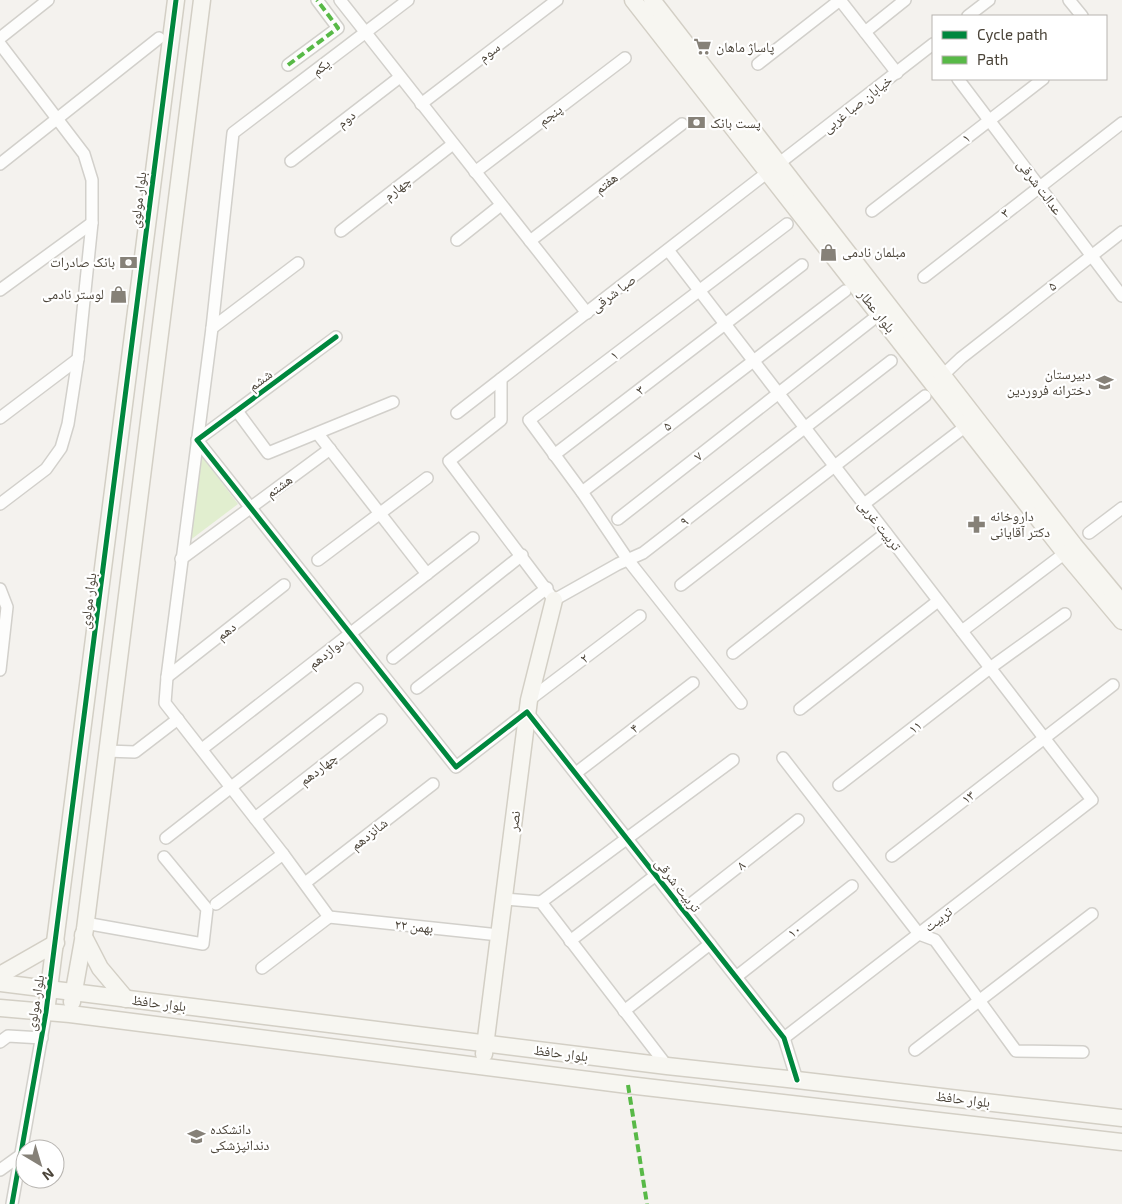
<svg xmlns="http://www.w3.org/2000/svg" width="1122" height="1204" font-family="'Exo 2','Noto Naskh Arabic',sans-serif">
<rect width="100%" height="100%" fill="#f4f2ee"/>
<path fill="#e1eecf" d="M201,455L238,504L189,541Z"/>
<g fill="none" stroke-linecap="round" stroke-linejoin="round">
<defs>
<g id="street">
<path d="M340,0L587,313"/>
<path d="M840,0L897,73"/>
<path d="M1069,0L1082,16"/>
<path d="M968,16L989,0"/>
<path d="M865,32L905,0"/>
<path d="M0,38L48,0"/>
<path d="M0,44L84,154L92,180V223L78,359L68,424L61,448L46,469L0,504"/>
<path d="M758,64L840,0"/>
<path d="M288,65L338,28L317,0"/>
<path d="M958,79L1122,296"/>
<path d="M421,104L557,0"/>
<path d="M291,161L400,77"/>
<path d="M0,164L159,38"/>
<path d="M475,172L625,58"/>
<path d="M872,211L1043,79"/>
<path d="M341,231L453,144"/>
<path d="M457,240L501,205"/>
<path d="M530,241L682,124"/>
<path d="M668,250L1092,800L784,1038"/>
<path d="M924,277L1122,123"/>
<path d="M0,290L92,223"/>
<path d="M212,328L298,263"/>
<path d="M336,337L197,440L456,767L527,712L784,1038L797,1080"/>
<path d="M943,375L961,358L1122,232"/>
<path d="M501,379V420L449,461L554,600L618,564L643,553L891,361"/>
<path d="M237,411L268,453L393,402"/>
<path d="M457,413L933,44"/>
<path d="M0,418L78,359"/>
<path d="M318,434L427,574"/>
<path d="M554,455L802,265"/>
<path d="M582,492L845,291"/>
<path d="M864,504L966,426"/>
<path d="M618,519L872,320"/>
<path d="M1089,533L1122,508"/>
<path d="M181,559L330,449"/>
<path d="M318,560L427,478"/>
<path d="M681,585L925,396"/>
<path d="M0,589L7,607L0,670"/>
<path d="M962,631L1065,553"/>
<path d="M733,653L886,533"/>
<path d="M393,658L522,555"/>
<path d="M167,677L284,585"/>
<path d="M417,688L547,588"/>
<path d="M529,700L640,616"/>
<path d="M741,703L628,560L582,492L529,420L787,224"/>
<path d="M800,709L938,601"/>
<path d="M202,749L473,538"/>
<path d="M106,751L135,752L178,719"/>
<path d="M783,758L919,934L935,940L1016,1051L1083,1052"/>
<path d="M576,773L693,683"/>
<path d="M839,785L990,668L1065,614"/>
<path d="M255,818L381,720"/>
<path d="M166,838L357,689"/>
<path d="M892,856L1113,685"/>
<path d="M305,883L433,784"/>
<path d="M504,899L541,902L667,1066"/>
<path d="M541,902L733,760"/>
<path d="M216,904L283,854"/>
<path d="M683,910L798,820"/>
<path d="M329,917L283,854L165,703L167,677L212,328L233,133L408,0"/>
<path d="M329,917L499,935"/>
<path d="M85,923L203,944L207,909L164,857"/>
<path d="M570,941L656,875"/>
<path d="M262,968L329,917"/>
<path d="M736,977L852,886"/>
<path d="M624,1011L710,944"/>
<path d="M0,1042L8,1036L42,1038"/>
<path d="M915,1050L1092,914"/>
<path d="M0,1170L21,1155"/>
<path d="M12,1204L46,1012"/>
</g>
<g id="secondary">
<path d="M633,0L1065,553L1122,621"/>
<path d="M652,0L1074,545L1122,603"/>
<path d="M83,935L100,968L126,999"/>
<path d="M0,975L56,943"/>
<path d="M0,983L667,1066L797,1080L1122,1118"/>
<path d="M72,1002L85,929L202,0"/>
<path d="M0,1008L70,1014L628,1085L1122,1142"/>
<path d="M46,1012L176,0"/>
<path d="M484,1054L529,700L554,600"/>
</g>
</defs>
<use href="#street" stroke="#d2d0cb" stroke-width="14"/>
<use href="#secondary" stroke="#d3cfc5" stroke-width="19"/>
<use href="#street" stroke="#fdfdfc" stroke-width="11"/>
<use href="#secondary" stroke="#f7f6f1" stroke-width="16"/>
<g stroke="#58b947" stroke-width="4" stroke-dasharray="8 4" stroke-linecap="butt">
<path d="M288,65L338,28L317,0"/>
<path d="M628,1085L647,1204"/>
</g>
<defs>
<g id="cycleway">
<path d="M336,337L197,440L456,767L527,712L784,1038L797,1080"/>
<path d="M12,1204L46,1012L176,0"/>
</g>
</defs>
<use href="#cycleway" stroke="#fff" stroke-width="8"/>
<use href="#cycleway" stroke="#00873e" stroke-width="5"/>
</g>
<defs>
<symbol id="supermarket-bare" viewBox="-9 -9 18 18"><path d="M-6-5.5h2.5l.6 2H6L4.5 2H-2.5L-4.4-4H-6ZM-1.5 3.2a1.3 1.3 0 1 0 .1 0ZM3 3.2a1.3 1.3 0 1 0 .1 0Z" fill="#868178" stroke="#fff" stroke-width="2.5" paint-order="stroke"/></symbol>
<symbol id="bank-bare" viewBox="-9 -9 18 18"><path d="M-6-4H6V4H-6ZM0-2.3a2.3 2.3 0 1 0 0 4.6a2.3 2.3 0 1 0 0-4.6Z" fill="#868178" stroke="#fff" stroke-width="2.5" paint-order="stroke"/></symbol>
<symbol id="shop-bare" viewBox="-9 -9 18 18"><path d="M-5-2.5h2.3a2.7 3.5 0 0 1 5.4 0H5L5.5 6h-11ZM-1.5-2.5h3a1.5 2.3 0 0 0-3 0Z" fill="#868178" stroke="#fff" stroke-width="2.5" paint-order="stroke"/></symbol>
<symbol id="school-bare" viewBox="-9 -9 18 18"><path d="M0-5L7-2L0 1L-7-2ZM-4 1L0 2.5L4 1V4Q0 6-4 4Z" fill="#868178" stroke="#fff" stroke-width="2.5" paint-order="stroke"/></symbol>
<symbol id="pharmacy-bare" viewBox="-9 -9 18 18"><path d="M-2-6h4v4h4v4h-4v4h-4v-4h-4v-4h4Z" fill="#868178" stroke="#fff" stroke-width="2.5" paint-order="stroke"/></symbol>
<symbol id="university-bare" viewBox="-9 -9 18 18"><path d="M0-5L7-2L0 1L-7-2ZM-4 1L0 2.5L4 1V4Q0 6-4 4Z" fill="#868178" stroke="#fff" stroke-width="2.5" paint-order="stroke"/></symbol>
</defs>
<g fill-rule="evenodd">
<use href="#supermarket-bare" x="690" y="34" width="25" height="25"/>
<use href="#bank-bare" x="684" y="110" width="25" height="25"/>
<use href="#shop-bare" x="816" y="240" width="25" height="25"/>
<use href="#bank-bare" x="116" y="250" width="25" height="25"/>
<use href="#shop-bare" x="106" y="282" width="25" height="25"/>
<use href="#school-bare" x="1092" y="370" width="25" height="25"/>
<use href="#pharmacy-bare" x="964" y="512" width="25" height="25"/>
<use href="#university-bare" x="184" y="1124" width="25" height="25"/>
</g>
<g text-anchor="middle" stroke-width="4.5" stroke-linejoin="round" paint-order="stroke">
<g font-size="14" fill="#4b4439" stroke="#fff" text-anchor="start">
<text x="716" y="52">پاساژ ماهان</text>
<text x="710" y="128">پست بانک</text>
<text x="842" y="257">مبلمان نادمی</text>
<text x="115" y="267" text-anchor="end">بانک صادرات</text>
<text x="104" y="299" text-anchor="end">لوستر نادمی</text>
<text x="1091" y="379" text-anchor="end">دبیرستان<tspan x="1091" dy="16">دخترانه فروردین</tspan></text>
<text x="990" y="521">داروخانه<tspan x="990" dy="16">دکتر آقایانی</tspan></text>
<text x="210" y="1134">دانشکده<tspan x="210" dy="16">دندانپزشکی</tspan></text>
</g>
<g font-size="14" fill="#4b4439" stroke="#fff">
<text transform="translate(489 52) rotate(-37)" y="5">سوم</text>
<text transform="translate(321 67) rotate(-37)" y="5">یکم</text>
<text transform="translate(857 104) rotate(-38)" y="5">خیابان صبا غربی</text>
<text transform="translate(550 115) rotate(-37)" y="5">پنجم</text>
<text transform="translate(346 119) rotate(-38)" y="5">دوم</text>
<text transform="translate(966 138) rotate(-38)" y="5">۱</text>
<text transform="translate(606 183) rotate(-38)" y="5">هفتم</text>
<text transform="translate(1040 187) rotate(53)" y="5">عدالت شرقی</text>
<text transform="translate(397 188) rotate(-38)" y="5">چهارم</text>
<text transform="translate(138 200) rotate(-83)" y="5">بلوار مولوی</text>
<text transform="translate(1005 213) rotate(-38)" y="5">۳</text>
<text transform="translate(1052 286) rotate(-38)" y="5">۵</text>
<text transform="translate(613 293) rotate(-37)" y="5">صبا شرقی</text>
<text transform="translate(877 311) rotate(52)" y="5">بلوار عطار</text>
<text transform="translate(614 355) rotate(-37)" y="5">۱</text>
<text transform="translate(260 380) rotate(-37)" y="5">ششم</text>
<text transform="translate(640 390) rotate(-38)" y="5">۳</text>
<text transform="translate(667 426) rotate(-38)" y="5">۵</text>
<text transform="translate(698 456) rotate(-38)" y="5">۷</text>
<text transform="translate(279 486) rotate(-36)" y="5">هشتم</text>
<text transform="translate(684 521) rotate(-37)" y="5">۹</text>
<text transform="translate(880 525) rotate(52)" y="5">تربیت غربی</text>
<text transform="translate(88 601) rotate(-83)" y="5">بلوار مولوی</text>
<text transform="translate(226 631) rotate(-38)" y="5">دهم</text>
<text transform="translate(326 653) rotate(-38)" y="5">دوازدهم</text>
<text transform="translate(584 658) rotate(-37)" y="5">۲</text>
<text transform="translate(915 727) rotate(-38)" y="5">۱۱</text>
<text transform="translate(634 728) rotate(-37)" y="5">۴</text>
<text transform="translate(318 769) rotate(-38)" y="5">چهاردهم</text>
<text transform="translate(968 797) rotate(-38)" y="5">۱۳</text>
<text transform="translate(514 821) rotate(-83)" y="5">نصر</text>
<text transform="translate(369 834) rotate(-38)" y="5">شانزدهم</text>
<text transform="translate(741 865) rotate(-38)" y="5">۸</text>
<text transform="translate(678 885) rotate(52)" y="5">تربیت شرقی</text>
<text transform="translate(938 919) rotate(-38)" y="5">تربیت</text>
<text transform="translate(414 926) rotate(6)" y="5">۲۲ بهمن</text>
<text transform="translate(794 931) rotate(-38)" y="5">۱۰</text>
<text transform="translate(35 1003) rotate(-81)" y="5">بلوار مولوی</text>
<text transform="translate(159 1003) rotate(7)" y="5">بلوار حافظ</text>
<text transform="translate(561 1053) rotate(7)" y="5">بلوار حافظ</text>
<text transform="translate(963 1099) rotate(7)" y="5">بلوار حافظ</text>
</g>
</g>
<rect x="932" y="15" width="175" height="65" fill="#ffffff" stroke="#b7b4b0"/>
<rect x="942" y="31" width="25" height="8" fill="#00873e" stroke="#b7b4b0"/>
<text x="977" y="40" font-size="15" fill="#4b4439">Cycle path</text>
<rect x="942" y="56" width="25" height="8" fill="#58b947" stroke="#b7b4b0"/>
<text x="977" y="65" font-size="15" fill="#4b4439">Path</text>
<g transform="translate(40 1164) rotate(142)"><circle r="24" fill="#ffffff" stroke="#b7b4b0"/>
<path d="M0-4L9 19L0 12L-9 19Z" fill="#868178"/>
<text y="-8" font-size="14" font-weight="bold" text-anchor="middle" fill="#4b4439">N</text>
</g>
</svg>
